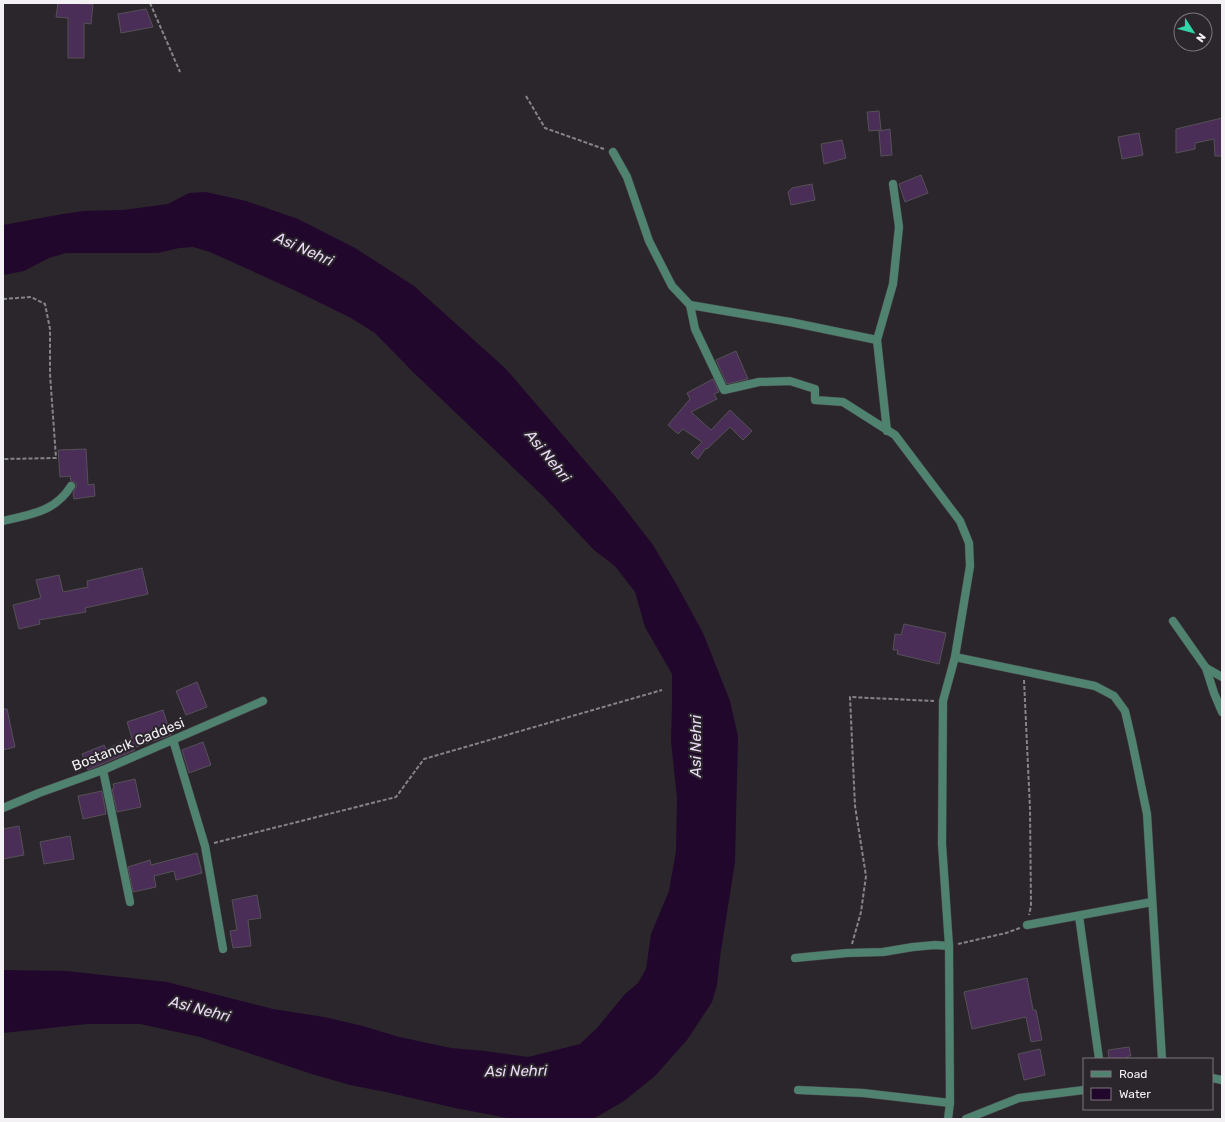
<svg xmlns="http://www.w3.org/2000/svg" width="1225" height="1122" font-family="Rubik,sans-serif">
<rect width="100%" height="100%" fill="#2a262c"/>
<path fill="#22072d" d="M206,192L246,201L298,219L355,248L414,286L506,369L615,496L653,545L678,587L703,633L730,701L738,736L735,862L720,957L717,985L712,1002L687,1040L655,1076L624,1101L595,1118L592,1119H512L455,1108L386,1092L350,1085L315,1075L200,1037L140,1024H87L3,1033V970L66,971L167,982L273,1009L324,1017L363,1026L399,1037L451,1048L485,1051L528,1057L580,1044L597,1028L625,994L638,983L646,969L651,934L669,891L676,851L677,798L671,741L672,705V674L645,627L635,592L615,566L594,550L544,497L414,373L375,333L351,318L294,290L210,252L193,247L179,248L158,253H66L49,258L24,271L3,275V225L57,215L83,211L123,210L168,204L189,193Z"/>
<g fill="#4a2e57" stroke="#555157">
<path d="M58,3L93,4L91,24L84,23V58H68V18L56,17Z"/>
<path d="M146,9L153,27L121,33L118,14Z"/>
<path d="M879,111L881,130L869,131L867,112Z"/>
<path d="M1222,118V156H1215L1214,139L1195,143V149L1176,153V129Z"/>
<path d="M890,129L892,155L881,156L879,131Z"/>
<path d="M1139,133L1143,155L1122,159L1118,137Z"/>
<path d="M842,140L846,158L824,164L821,144Z"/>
<path d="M921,175L928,193L905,202L899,184Z"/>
<path d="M812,184L815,200L791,205L788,192L792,188Z"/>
<path d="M736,351L748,379L727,384L716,360Z"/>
<path d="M713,379L719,392L714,394L717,399L691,412L711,430L730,410L752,431L743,440L730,427L707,449L706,448L698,459L691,453L702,442L683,429L678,434L668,425L690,399L687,393Z"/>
<path d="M86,449L88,485L94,484L95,496L74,499L73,493L76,487V483L71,481L70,476L60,477L58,450Z"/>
<path d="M142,568L148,594L85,608L86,612L39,620L40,624L19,629L13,605L41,598L36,580L59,575L63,592L88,587L87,581Z"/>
<path d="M904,624L946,633L939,664L897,654L898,650H893L895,634L901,635Z"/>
<path d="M197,682L207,707L186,715L176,691Z"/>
<path d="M3,709H7L15,747L3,750Z"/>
<path d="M163,710L171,735L133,748L135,750L88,770L82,754L104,745L106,749L132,738L127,722Z"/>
<path d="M203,742L211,765L189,773L182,750Z"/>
<path d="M135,779L141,807L117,812L112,789L114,788L113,784Z"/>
<path d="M102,791L106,814L83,819L78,796Z"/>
<path d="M19,826L24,855L3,859V829Z"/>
<path d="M70,836L74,859L44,864L40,842Z"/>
<path d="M197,853L202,873L176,880L174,871L154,876L156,887L133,892L128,867L150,860L151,865Z"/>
<path d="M257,895L261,918L248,920L251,946L233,948L230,931L237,930L232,900Z"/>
<path d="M1027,978L1033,1010H1036L1042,1040L1031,1042L1026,1017L972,1029L964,992Z"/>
<path d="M1129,1047L1131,1056H1128V1059H1109L1108,1050Z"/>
<path d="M1040,1049L1045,1075L1024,1080L1018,1054Z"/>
</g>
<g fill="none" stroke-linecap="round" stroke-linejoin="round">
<defs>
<g id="minor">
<path d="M613,152L627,177L649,241L672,286L690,305L790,322L877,340"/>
<path d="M690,305L695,329L724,390L759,382L790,381L815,389V400L843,402L895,435L960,521L969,543L970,566L955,657L1095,686L1114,696L1125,711L1132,741L1147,814L1162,1059"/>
<path d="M887,431L877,340L893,284L899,227L893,184"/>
<path d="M3,521C31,514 55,512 71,486"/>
<path d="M1173,621L1206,668L1214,693L1222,712"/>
<path d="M1206,668L1222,677"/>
<path d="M173,740L205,846L223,949"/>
<path d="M103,770L130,902"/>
<path d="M1079,916L1099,1059"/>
<path d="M1027,925L1152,902"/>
<path d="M795,958L847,953L883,952L913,947L935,945L949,946"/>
<path d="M1212,1078L1222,1080"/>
<path d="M798,1090L863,1093L950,1103L948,1119"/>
<path d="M950,1103L949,946L942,844L943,701L955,657"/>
<path d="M966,1119L1019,1098L1084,1090"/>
</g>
<path id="tertiary" d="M3,808L39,793L103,770L263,701"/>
</defs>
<use href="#minor" stroke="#464248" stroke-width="9"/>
<use href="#tertiary" stroke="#464248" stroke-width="9"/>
<g stroke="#878489" stroke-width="2" stroke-dasharray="4 2" stroke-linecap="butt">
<path d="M150,3L180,72"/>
<path d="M526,96L545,128L604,149"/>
<path d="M3,299L31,297L45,304L50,329V374L56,458L3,459"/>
<path d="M1024,680L1030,809L1031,906L1029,915"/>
<path d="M214,843L396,797L424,759L662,690"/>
<path d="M852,944L861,912L866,876L855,806L850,697L934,701"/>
<path d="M958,944L1006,933L1020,928"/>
</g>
<use href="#minor" stroke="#508270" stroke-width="8"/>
<use href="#tertiary" stroke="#508270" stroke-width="8"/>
</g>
<g text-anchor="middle" stroke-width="4" stroke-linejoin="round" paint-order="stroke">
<g font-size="14" fill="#f4f1f5" stroke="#2a262c">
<text transform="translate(128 744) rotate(-22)" y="5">Bostancık Caddesi</text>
</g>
<g font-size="15" font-style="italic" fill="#ecdaf6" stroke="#2a262c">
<text transform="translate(304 249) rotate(24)" y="5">Asi Nehri</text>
<text transform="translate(548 456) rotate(51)" y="5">Asi Nehri</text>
<text transform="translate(696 746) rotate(-90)" y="5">Asi Nehri</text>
<text transform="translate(200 1009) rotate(15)" y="5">Asi Nehri</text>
<text transform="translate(516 1071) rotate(-1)" y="5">Asi Nehri</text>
</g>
</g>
<rect width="1225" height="1122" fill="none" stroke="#f4f1f5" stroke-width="8"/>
<rect x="1083" y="1058" width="130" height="52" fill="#2a262c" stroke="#7b777c"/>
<rect x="1091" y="1071" width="20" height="6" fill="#508270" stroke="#7b777c"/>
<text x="1119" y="1078" font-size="12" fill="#f4f1f5">Road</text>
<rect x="1091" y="1088" width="20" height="12" fill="#22072d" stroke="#7b777c"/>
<text x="1119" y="1098" font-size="12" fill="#f4f1f5">Water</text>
<g transform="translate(1193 32) rotate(126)"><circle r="19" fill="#2a262c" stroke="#7b777c"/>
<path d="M0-3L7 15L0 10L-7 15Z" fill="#32d4a8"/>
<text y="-6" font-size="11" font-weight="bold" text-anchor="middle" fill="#f4f1f5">N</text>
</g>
</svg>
